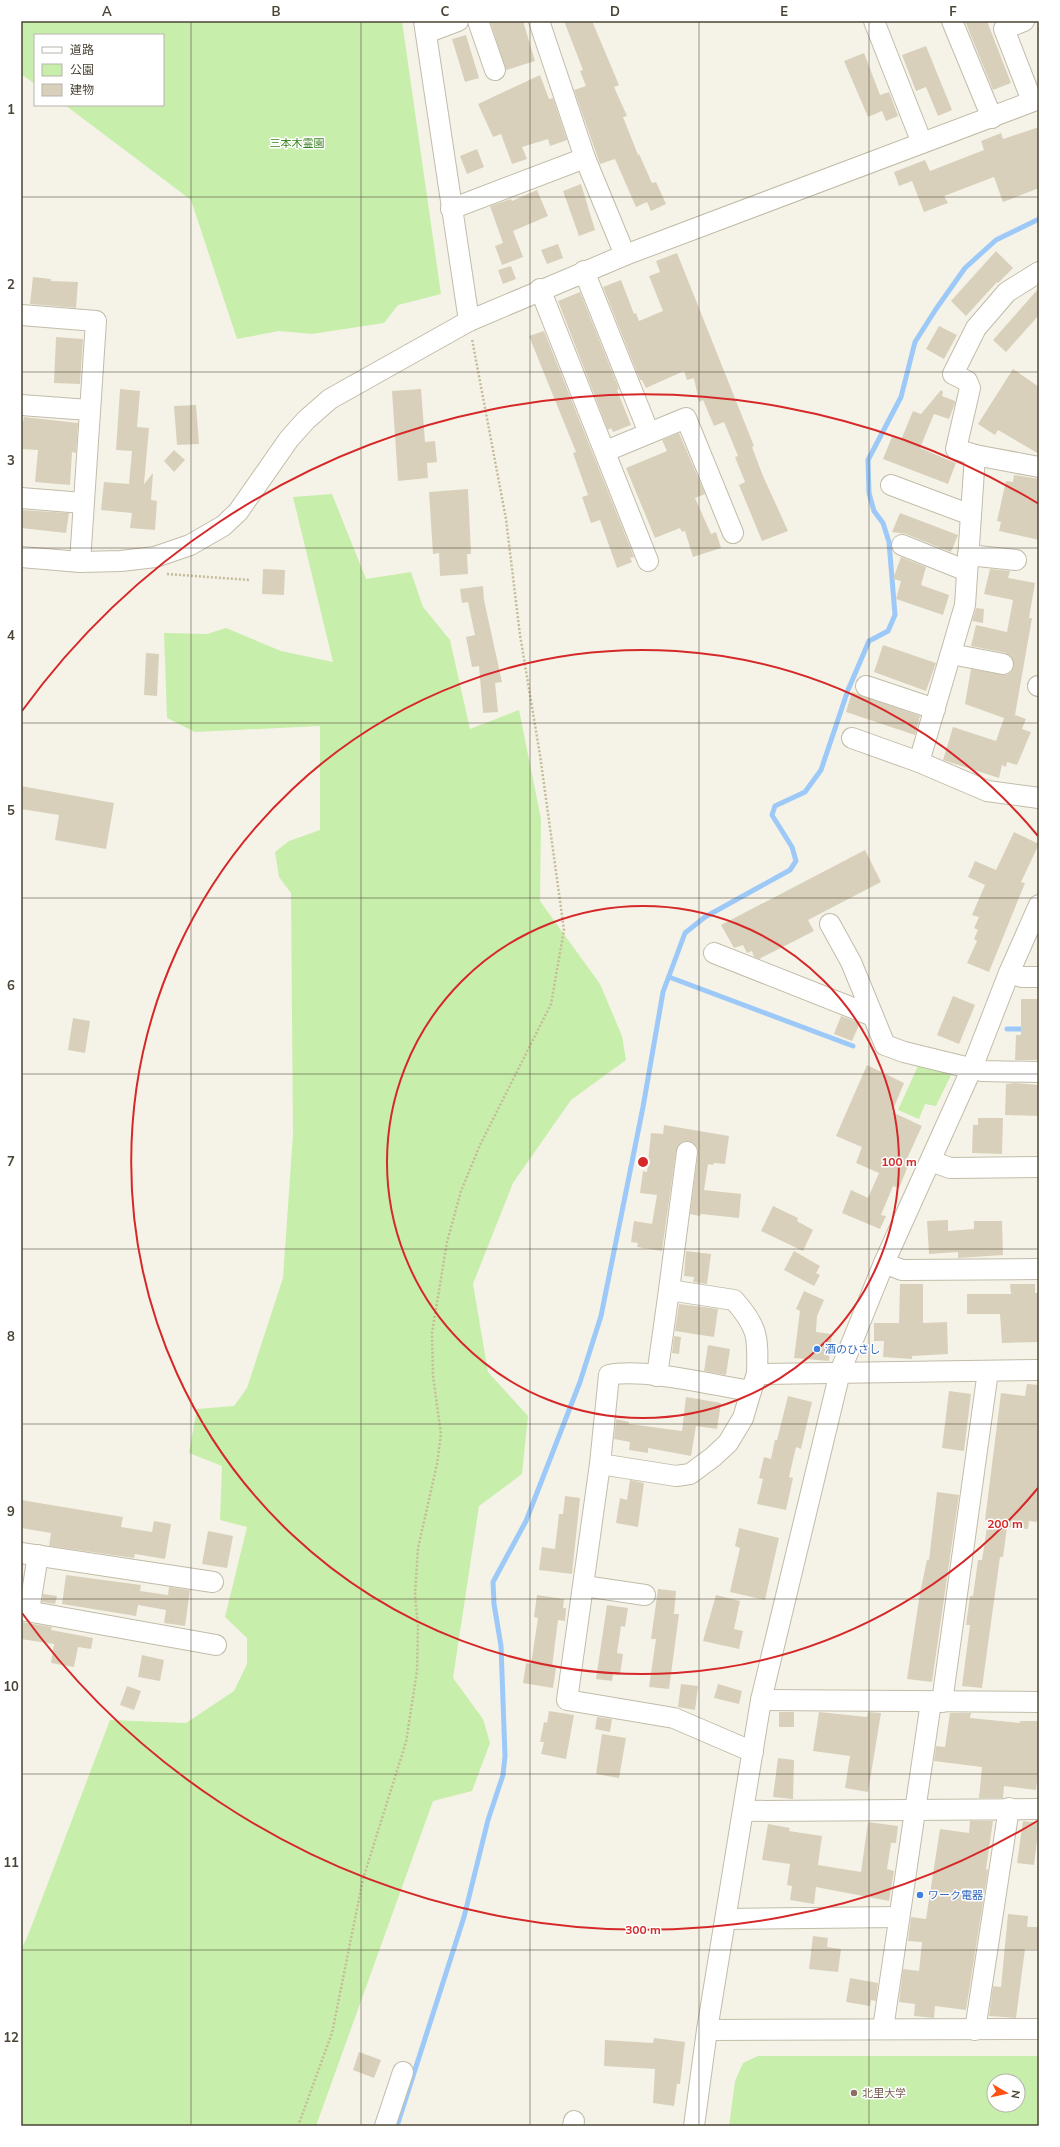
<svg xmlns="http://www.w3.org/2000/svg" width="1060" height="2147" font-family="Mulish,'Noto Sans JP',sans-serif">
<rect width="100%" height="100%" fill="#f5f3e7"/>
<g fill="#c8eeab" fill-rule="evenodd">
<path d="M21,21H402L441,294L398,305L384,323L312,334L279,331L237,339L191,200L65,105H163V35H35V84L21,74Z"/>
<path d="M332,494L366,579L411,572L423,607L450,640L470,729L519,710L541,819L540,901L600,984L622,1036L626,1060L571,1100L513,1183L473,1284L488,1372L528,1416L522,1474L479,1506L453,1678L483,1719L490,1743L472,1791L433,1801L316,2126H21V1949L27,1938L110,1720L186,1723L234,1691L247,1664V1638L225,1617L247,1527L220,1520L222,1466L189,1453L197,1409L234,1406L247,1388L283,1278L293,1134L291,893L279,877L275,852L289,841L320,830V726L195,732L167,718L164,633L207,634L226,628L281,651L333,662L293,497Z"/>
<path d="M918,1066L952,1073L936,1106L925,1104L919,1119L898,1110Z"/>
<path d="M758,2056H1039V2126H729L735,2081L743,2063ZM994,2081H1018V2105H994Z"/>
</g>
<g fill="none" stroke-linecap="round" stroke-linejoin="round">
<g stroke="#9dc9f9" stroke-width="5">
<path d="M669,977L853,1046"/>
<path d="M1007,1029H1039"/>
<path d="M397,2126L464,1917L488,1820L503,1775L505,1756L501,1646L494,1604L493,1582L526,1521L580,1382L601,1316L643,1107L663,992L685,933L705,917L790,870L796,861L792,847L772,815L775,806L805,792L821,770L848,690L869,641L888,631L895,615L889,542L883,523L874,511L869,493L868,460L901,397L915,342L936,309L965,268L996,240L1039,219"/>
</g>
</g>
<g fill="#d9d0bb">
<path d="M490,21H523L535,61L506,70Z"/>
<path d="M564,21H592L619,85L614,87L627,116L623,117L638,155L639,154L652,183L656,182L666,204L651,211L647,202L636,207L615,159L600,164L574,90L586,86L580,71L583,70Z"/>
<path d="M965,21H987L1011,83L993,90Z"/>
<path d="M466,35L479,78L465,82L452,39Z"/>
<path d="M926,46L952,110L938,116L926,87L916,91L902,55Z"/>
<path d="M864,53L880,95L889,92L898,116L886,121L882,111L868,117L844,61Z"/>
<path d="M540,75L549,99L553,98L567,140L550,146L548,139L522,147L527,159L512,164L501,134L493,137L478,104Z"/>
<path d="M1039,127V188L1003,202L994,177L944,196L948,203L924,212L912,181L899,186L894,172L925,160L930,171L984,150L981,141L1001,133L1003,139Z"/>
<path d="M477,149L484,167L467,174L460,156Z"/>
<path d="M581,184L595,230L579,236L563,191Z"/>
<path d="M537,190L548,216L513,231L523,257L502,265L495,246L503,243L490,206L511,199L512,201Z"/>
<path d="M558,244L563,258L547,264L541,250Z"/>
<path d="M996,251L1013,268L998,283L997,282L966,316L951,301Z"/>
<path d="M677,253L754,446L752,447L763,476L788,531L762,541L739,485L745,482L735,457L738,456L724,422L714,426L703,400L699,402L694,378L687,380L684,371L646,388L642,380H640L603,287L621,280L634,314L636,313L639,321L663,311L649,276L660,272L656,261Z"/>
<path d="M511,266L516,279L503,284L498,270Z"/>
<path d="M33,277L51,279V281L78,282L76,308L30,304Z"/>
<path d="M1039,288V315L1006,352L993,340Z"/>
<path d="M580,292L619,389L617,390L631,425L613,432L611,428L608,430L558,301Z"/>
<path d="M939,326L957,335L944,359L926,349Z"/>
<path d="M544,331L634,557L630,558L632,562L617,568L600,520L591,523L582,497L588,495L573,453L576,452L529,336Z"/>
<path d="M56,337L83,339L80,384L54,383Z"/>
<path d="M1013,369L1039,387V454L998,430L995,435L978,424Z"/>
<path d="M120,389L140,391L137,427L149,428L144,484L153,473L151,500L157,501L155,530L130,528L132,513L101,510L104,482L129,484L132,451L116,450Z"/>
<path d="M421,389L425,442L435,441L437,462L427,463L428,478L398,481L392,391Z"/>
<path d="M941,390L943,392L942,396L955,401V403L949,419L934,414L920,448L956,463L948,484L883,459L892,437L901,440L913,411L921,414Z"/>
<path d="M196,405L199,444L177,445L174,406Z"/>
<path d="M24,417L78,423L76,453L72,452L70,485L35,482L38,450L21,449V422H23Z"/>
<path d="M679,433L705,494L695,498L711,534L716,532L721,548L693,557L685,531L682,532L680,528L655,538L626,468L667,451L662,440Z"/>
<path d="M174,450L185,460L174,472L164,461Z"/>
<path d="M1014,475L1039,479V540L999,531L1001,522L997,521L1006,481L1013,482Z"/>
<path d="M468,489L471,554H467L468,574L440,576L439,553L433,554L429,492Z"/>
<path d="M21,510L69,513L66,533L21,528Z"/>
<path d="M900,513L958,535L951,552L906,534L892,532Z"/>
<path d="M901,557L926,567L921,585L949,595L943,615L896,599L901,581L893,579Z"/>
<path d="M263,569L285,570L284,595L262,594Z"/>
<path d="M990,569L1010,571L1008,578L1035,583L1029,618H1032L1015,715L1026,719L1022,729L1031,732L1017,765L1007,762L1006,767L1002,765L999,778L943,760L953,727L996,741L1004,718L965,704L971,669L1006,675L1011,672L1014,666L1011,656L1006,653L971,646L976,625L1007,632L1013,600L984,594Z"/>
<path d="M483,586L484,600L502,682L495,683L498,712L483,713L479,666L472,667L466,637L475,635L468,602L462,603L460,589Z"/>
<path d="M976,608L984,609L983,623L972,621Z"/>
<path d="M883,645L936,663L926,691L874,672Z"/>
<path d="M146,653L159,654L157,696L144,695Z"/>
<path d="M852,692L920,716L915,735L846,712Z"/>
<path d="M21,786L114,803L106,849L55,840L59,815L21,809Z"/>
<path d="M1014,832L1039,844L1021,882L1025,883L989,972L967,963L977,941L974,939L978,930L974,928L979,917L972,915L985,885L968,877L975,861L996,870Z"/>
<path d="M865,850L881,882L808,920L814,931L759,959L754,957L752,951L747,953L743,945L734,948L721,925Z"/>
<path d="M953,996L975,1005L959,1044L937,1035Z"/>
<path d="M1021,999H1039L1038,1060H1015L1016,1035H1021Z"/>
<path d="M841,1016L860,1023L852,1041L834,1034Z"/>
<path d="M73,1018L90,1021L85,1053L68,1050Z"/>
<path d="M867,1065L904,1083L892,1112L922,1126L904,1165L908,1166L899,1188L893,1186L881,1215L886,1216L880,1229L842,1213L851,1190L868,1198L879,1173L856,1163L862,1147L836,1136Z"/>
<path d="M1015,1083L1039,1085V1116L1005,1115L1006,1084Z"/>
<path d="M978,1118H1003L1002,1154L972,1153L973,1125H978Z"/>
<path d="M664,1125L729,1136L725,1164L714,1163L713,1165L708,1164L704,1190L741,1194L739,1218L701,1214L700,1216L690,1214L698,1153L697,1147L694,1143L688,1141L682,1142L676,1151L662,1251L637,1247L638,1243L631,1242L634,1221L652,1224L657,1195L640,1193L643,1171L647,1172L651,1133L663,1134Z"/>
<path d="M773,1206L798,1218L797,1221L813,1230L803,1251L761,1231Z"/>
<path d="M948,1220V1231L974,1229V1221H1002L1003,1255L958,1258V1252L929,1254L927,1221Z"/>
<path d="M686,1251L711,1254L707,1284L693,1282L694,1277L684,1276Z"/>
<path d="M794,1251L820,1266L816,1273L820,1275L814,1286L784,1270Z"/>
<path d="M900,1284H923V1323L947,1322L948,1354L912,1356V1359L883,1357L884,1341H874V1323H899Z"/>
<path d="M1010,1284H1035V1293H1039V1342L1002,1343L1000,1314H967V1294H1011Z"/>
<path d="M804,1291L824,1300L817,1316L816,1332L832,1334L829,1361L794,1358L800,1311L796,1309Z"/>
<path d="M679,1304L718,1309L714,1337L675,1331Z"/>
<path d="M674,1336L681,1337L679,1354L672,1353Z"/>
<path d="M708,1345L730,1349L726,1375L704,1371Z"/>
<path d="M1027,1384L1039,1385V1508L1037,1522L1029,1521L1028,1529L1007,1527L1003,1557H1000L982,1688L962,1686L970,1625H966L970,1596H973L978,1560H982L988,1521L985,1520L1001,1393L1025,1396Z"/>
<path d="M949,1391L971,1394L964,1451L942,1448Z"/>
<path d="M788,1396L812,1402L801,1449L796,1447L789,1477L793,1478L786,1510L757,1504L763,1479L759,1478L764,1457L771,1459L775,1440H777Z"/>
<path d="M686,1397L721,1403L717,1429L696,1426L691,1456L648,1448V1453L629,1450L630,1442L614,1439L616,1419L629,1422V1424L682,1431Z"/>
<path d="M630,1480L644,1483L638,1527L616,1523L620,1498L627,1500Z"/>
<path d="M937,1492L959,1495L932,1682L907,1679L920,1593L927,1560H929Z"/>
<path d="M565,1496L580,1498L572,1574L539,1570L542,1547L555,1549L559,1514H563Z"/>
<path d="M21,1500L123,1517L121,1527L152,1532L154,1521L171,1524L165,1559L135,1554L134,1558L49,1546L51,1533L21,1528Z"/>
<path d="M739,1528L779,1538L765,1600L730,1592L740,1548L735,1546Z"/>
<path d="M208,1531L233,1536L227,1568L202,1564Z"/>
<path d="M66,1575L141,1585L140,1591L168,1595L169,1587L190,1590L185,1626L164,1623L166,1610L138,1605L136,1616L62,1604Z"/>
<path d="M658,1589L676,1591L674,1614H679L669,1689L649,1687L656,1639H651Z"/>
<path d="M43,1594L57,1596L55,1604L42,1602Z"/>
<path d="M537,1595L564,1599L563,1608H566L565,1621L558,1620L552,1667L556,1668L553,1688L523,1683L526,1663L531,1664L538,1618L534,1617Z"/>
<path d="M716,1595L740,1601L734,1629L743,1631L739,1649L703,1641Z"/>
<path d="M607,1605L628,1608L625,1627L621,1626L617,1653L623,1654L620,1675L613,1674L612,1681L596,1679Z"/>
<path d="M21,1622L52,1627L51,1630L93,1638L91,1649L78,1647L74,1667L51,1663L54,1644L21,1639Z"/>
<path d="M142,1655L164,1660L160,1681L138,1677Z"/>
<path d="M681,1684L698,1686L695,1710L678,1707Z"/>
<path d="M718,1684L742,1691L739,1704L714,1698Z"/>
<path d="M127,1686L141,1691L134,1710L120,1705Z"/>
<path d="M549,1711L574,1715L566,1759L541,1754L544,1742H540L544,1722L547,1723Z"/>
<rect x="779" y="1712" width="15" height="15"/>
<path d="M819,1712L867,1717L868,1712L881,1713L868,1792L845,1788L850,1756L813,1751Z"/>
<path d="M950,1713H971L970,1718L1020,1723V1721H1039V1767L1036,1790L1004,1786L1003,1798H979L982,1767L934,1761L936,1746L945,1747Z"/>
<path d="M597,1717L612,1719L610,1732L595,1729Z"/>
<path d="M602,1734L626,1738L619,1778L596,1774Z"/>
<path d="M778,1758L794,1760L793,1799L773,1797Z"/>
<path d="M970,1821H993L986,1869L988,1870L966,2010L935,2006L934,2018L914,2016L915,2004L899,2002L903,1969L919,1971L922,1942L908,1941L911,1917L926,1919L940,1829L969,1833Z"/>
<path d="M1023,1821L1039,1823L1034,1865L1017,1863Z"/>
<path d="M868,1822L898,1826L896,1843H891L887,1869L894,1871L889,1901L816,1887L814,1904L790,1900L792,1886L787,1885L790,1864L762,1860L768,1824L790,1828L789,1831L822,1836L818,1865L861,1872Z"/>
<path d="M1008,1914L1028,1916L1027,1927H1039V1949H1025L1016,2018L989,2016L993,1986L1001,1987Z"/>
<path d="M813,1936L828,1938L827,1947L841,1949L838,1972L809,1969Z"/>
<path d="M850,1978L878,1983L876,2001L871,2000L870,2006L846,2002Z"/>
<path d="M654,2038L685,2042L680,2084H677L674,2106L653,2103L655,2069L604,2066L605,2040L653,2043Z"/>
<path d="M359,2052L381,2060L374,2078L353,2070Z"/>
</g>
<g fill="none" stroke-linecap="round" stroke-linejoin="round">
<defs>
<g id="minor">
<path d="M424,21L469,321"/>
<path d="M478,21L495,70"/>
<path d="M539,21L585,158L625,255"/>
<path d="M874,21L922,143"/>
<path d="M952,21L992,118"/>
<path d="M1024,21L1004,29L1032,101"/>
<path d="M426,33L458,21"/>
<path d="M451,209L585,158"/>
<path d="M584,271L649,433"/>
<path d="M540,289L648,561"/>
<path d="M21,315L96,321L80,562"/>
<path d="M21,405L89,410"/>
<path d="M606,451L686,418L733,533"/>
<path d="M975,455L956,449L970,388L967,381L953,374L976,328L1007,292L1039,272"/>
<path d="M1039,467L975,455L965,605L919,762L987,791L1039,798"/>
<path d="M891,485L971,515"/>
<path d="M21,498L83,503"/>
<path d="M902,545L967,571"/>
<path d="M968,555L1016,560"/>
<path d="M21,557L80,562L121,561L155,557L190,545L223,526L238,512L289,439L306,420L330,399L469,321L625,255L1039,99"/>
<path d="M951,654L1003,664"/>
<path d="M866,686L935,709"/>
<path d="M1038,686H1039"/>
<path d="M852,738L919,762"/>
<path d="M830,924L851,962L885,1045L904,1052L982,1071L1039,1072"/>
<path d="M714,953L873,1016"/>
<path d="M1009,973L1022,977H1039"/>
<path d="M931,1161L950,1168L1039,1167"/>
<path d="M884,1263L902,1270L1039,1269"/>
<path d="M669,1290L687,1152"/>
<path d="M657,1376L669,1290L734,1300C759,1328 758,1338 757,1374"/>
<path d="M600,1464L676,1476L690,1474L713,1457L728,1443L743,1418L751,1391"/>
<path d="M21,1553L213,1582"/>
<path d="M584,1586L645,1595"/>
<path d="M21,1610L216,1645"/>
<path d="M29,1611L38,1555"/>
<path d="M761,1700L1039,1702"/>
<path d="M942,1702L988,1371"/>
<path d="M753,1752L674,1718L567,1700L600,1464L609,1375C646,1368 712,1385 751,1391L757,1374L1039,1370"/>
<path d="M744,1811L1039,1809"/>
<path d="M726,1919L899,1917"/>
<path d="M883,2029L931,1702"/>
<path d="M707,2030L1039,2029"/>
<path d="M975,2030L1009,1808"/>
<path d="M385,2126L403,2072"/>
<path d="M573,2126L574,2121"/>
<path d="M694,2126L707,2030L761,1700L840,1372L884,1263L972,1068L1009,973L1039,905"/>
</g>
</defs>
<use href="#minor" stroke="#c2bca8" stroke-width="22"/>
<g stroke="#c6bb98" stroke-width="2.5" stroke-dasharray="2 2" stroke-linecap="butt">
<path d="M167,574L250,580"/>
<path d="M298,2126L332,2033L363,1879L406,1742L417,1671L418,1627L415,1595L418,1548L437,1464L441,1434L433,1376L432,1333L447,1242L461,1191L480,1145L551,1004L564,930L540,755L520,635L506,519L472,339"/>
</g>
<use href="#minor" stroke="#fff" stroke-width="20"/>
</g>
<path fill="none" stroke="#4a4435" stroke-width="1" stroke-opacity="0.55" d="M191,21V2126M361,21V2126M530,21V2126M699,21V2126M869,21V2126M21,197H1039M21,372H1039M21,548H1039M21,723H1039M21,898H1039M21,1074H1039M21,1249H1039M21,1424H1039M21,1599H1039M21,1774H1039M21,1950H1039"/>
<g fill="none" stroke="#d62828" stroke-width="2">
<circle cx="643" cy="1162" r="256"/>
<path d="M1038 1488A512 512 0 1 1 1038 836"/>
<path d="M1039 1820A768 768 0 0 1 22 1613M22 711A768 768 0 0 1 1039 504"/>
</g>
<g fill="#3f7fe0" stroke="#fff" stroke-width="1.5">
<circle cx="817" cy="1349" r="4"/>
<circle cx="920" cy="1895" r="4"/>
</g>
<circle fill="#8d6e63" stroke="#fff" stroke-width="1.5" cx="854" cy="2093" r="4"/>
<g text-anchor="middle" stroke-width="3" stroke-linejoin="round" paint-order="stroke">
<g font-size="11" fill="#3b8320" stroke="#fff">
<text x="297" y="147">三本木霊園</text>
</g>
<g font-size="11" fill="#366cbe" stroke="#fff" text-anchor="start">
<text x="825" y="1353">酒のひさし</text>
<text x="928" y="1899">ワーク電器</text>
</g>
<g font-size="11" fill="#785e54" stroke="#fff" text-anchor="start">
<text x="862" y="2097">北里大学</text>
</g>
</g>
<circle cx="643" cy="1162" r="6" fill="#d62828" stroke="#fff" stroke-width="2"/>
<g font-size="12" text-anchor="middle" font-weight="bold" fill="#d62828" stroke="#fff" stroke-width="3" stroke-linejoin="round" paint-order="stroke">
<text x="899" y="1166">100 m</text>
<text x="1005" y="1528">200 m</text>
<text x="643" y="1934">300 m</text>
</g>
<rect width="1060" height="2147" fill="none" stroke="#ffffff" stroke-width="44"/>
<rect x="34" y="34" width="130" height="72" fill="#ffffff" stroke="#b7b4ae"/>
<rect x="42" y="47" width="20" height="6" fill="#ffffff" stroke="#b7b4ae"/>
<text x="70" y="54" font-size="12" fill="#4a4435">道路</text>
<rect x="42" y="64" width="20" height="12" fill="#c8eeab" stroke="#b7b4ae"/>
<text x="70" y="74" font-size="12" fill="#4a4435">公園</text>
<rect x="42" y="84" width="20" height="12" fill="#d9d0bb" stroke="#b7b4ae"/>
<text x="70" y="94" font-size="12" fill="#4a4435">建物</text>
<g transform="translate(1006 2093) rotate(99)"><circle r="19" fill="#ffffff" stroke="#b7b4ae"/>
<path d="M0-3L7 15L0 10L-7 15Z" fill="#ff5215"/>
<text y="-6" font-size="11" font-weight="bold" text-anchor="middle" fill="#4a4435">N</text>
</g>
<rect x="22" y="22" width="1016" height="2103" fill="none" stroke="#4a4435" stroke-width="1.5"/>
<g font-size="13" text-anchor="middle" font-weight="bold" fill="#4a4435">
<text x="107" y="16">A</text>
<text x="276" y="16">B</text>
<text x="445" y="16">C</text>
<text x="615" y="16">D</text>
<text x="784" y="16">E</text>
<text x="953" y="16">F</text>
<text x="11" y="114">1</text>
<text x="11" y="289">2</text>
<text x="11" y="465">3</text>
<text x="11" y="640">4</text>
<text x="11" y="815">5</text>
<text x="11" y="990">6</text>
<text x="11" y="1166">7</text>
<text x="11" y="1341">8</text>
<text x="11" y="1516">9</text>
<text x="11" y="1691">10</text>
<text x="11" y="1867">11</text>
<text x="11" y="2042">12</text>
</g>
</svg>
